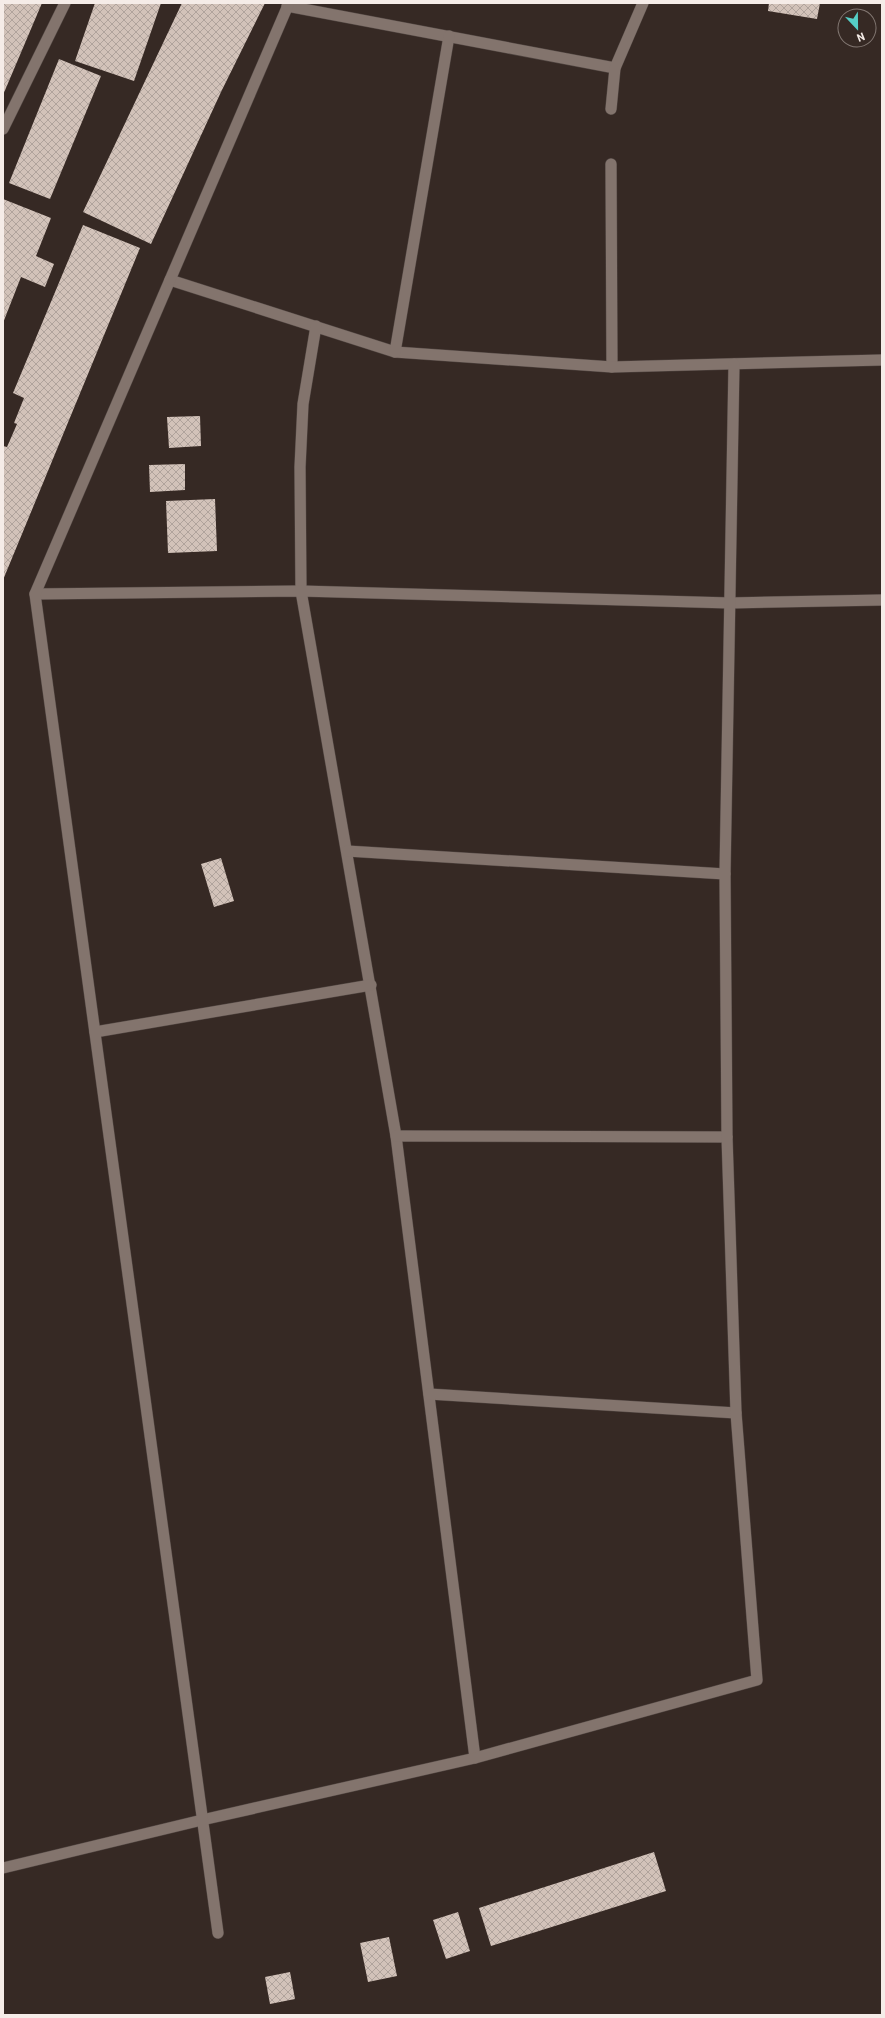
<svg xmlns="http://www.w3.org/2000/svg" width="885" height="2018" font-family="Barlow,sans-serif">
<defs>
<pattern id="building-cross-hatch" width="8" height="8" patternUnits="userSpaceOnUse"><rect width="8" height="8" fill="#d2c2b9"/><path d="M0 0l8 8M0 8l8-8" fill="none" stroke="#b0a39c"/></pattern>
</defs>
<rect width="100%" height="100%" fill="#362924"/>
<g fill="url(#building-cross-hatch)">
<path d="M3,3H42L3,95Z"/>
<path d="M95,3H161L134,81L75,61Z"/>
<path d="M182,3H265L221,92L151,244L83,212Z"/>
<path d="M769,3H820L817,19L768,11Z"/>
<path d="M59,59L101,76L50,199L9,183Z"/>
<path d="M3,199L51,218L36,256L54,264L45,287L21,277L3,323Z"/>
<path d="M83,225L140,248L3,580V446L7,447L17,424L14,423L24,398L13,393Z"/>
<path d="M200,416L201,446L169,448L167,417Z"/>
<path d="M185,464V490L150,492L149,465Z"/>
<path d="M215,499L217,551L168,553L166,501Z"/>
<path d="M221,858L234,901L214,907L201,864Z"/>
<path d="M654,1852L666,1891L491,1946L479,1908Z"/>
<path d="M458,1912L470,1951L446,1959L433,1920Z"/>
<path d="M389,1937L397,1976L368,1982L360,1943Z"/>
<path d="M290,1972L295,1999L270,2004L265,1977Z"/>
</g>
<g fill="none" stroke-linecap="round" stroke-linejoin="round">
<defs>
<g id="minor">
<path d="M287,6L615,68"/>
<path d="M611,109L615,68L643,3"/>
<path d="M3,129L65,3"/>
<path d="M611,164L612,367"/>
<path d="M170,280L395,352L612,367L882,360"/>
<path d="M316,326L303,404L300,467L301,591L396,1136L475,1758"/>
<path d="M395,352L449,36"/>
<path d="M35,594L301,591L730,603L882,600"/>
<path d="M347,851L725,874"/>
<path d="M95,1032L371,985"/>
<path d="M396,1136L727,1137"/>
<path d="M429,1394L736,1413"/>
<path d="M3,1868L202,1820L475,1758L757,1680L736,1413L727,1137L725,874L734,364"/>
<path d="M218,1933L35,594L289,3"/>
</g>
</defs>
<use href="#minor" stroke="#514642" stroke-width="12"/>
<use href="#minor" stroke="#83746d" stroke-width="11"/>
</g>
<rect width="885" height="2018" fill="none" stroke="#f5ece8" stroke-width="8"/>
<g transform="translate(857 28) rotate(158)"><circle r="19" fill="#362924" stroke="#827772"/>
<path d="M0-3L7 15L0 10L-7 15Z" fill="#55cec6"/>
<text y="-6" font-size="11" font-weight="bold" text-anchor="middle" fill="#f5ece8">N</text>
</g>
</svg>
